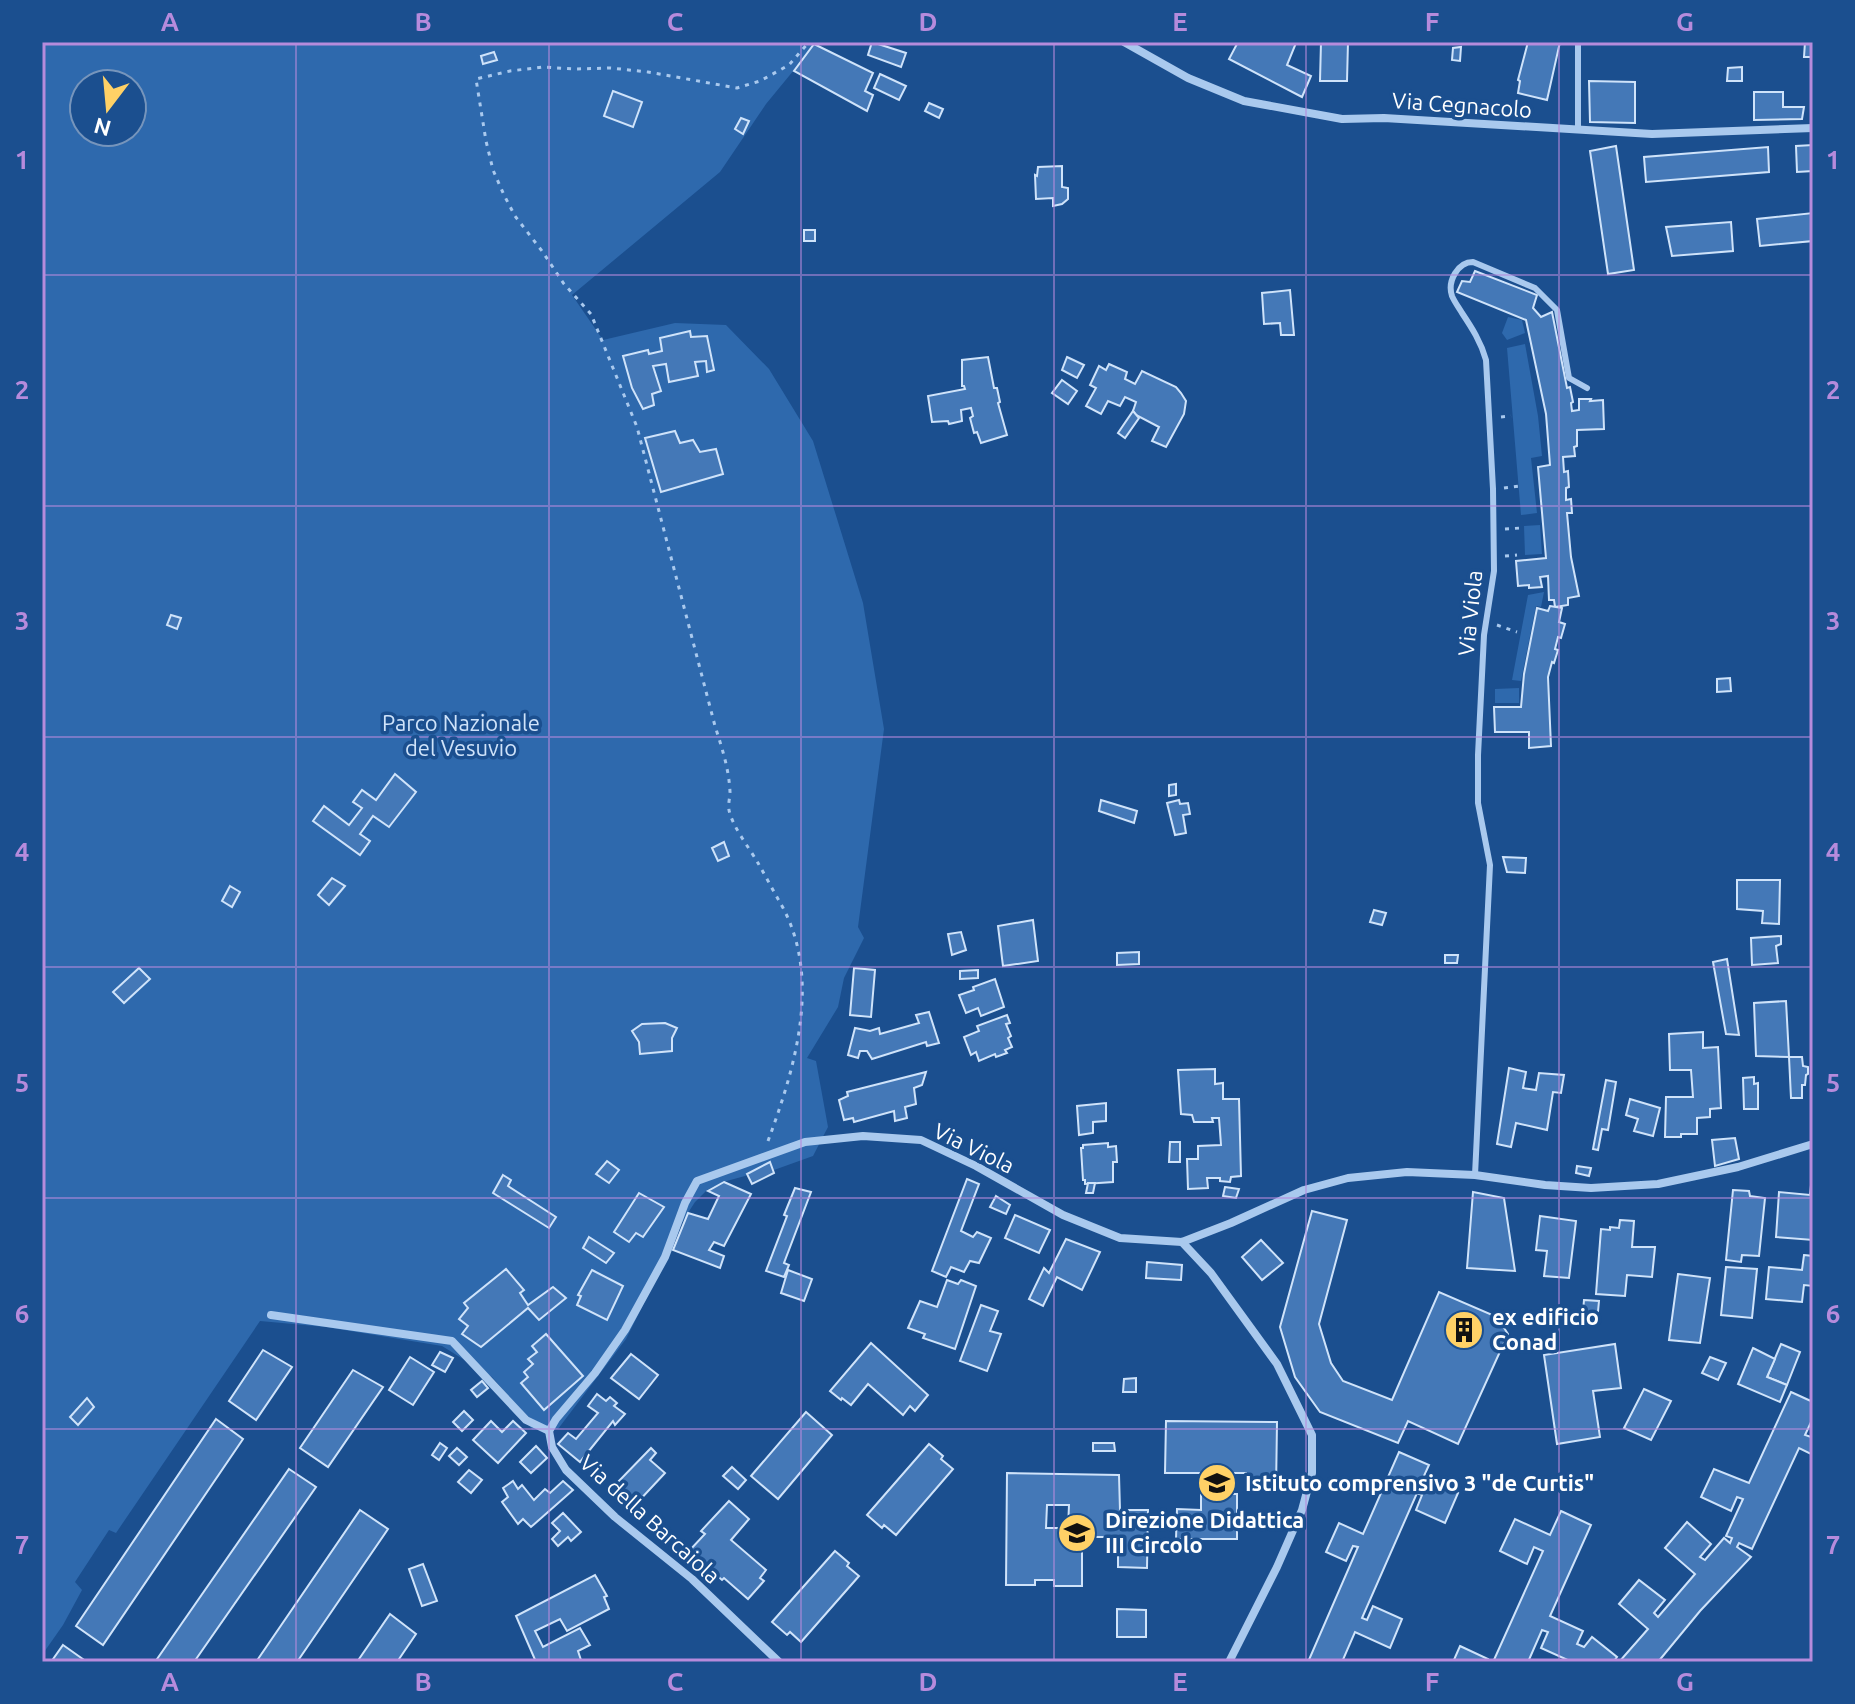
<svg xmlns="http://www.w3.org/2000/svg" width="1855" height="1704" font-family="Ubuntu,sans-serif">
<rect width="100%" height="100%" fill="#1b4f8f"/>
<g fill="#2e69ad" fill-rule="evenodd">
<path d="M42,42H817L766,104L720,172L572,295L603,340L675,323L726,325L769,369L813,441L863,603L884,729L858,927L864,938L844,978L838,1007L807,1058L816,1061L828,1127L813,1156L774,1170L769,1162L745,1176L723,1182L707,1190L695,1202L668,1244L656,1279L626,1339L558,1429L532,1430L520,1409L492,1377L442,1346L326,1327L260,1321L116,1533L109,1530L75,1582L82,1590L63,1625L42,1655ZM84,84H132V132H84Z"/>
<path d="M1508,317L1522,320L1525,333L1507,340L1502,333Z"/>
<path d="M1525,344L1538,416L1542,456L1531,458L1537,513L1521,515L1507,348Z"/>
<path d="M1540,525L1542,554L1525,555L1524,526Z"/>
<path d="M1544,592L1541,607L1536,606L1521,681L1512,680L1528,595Z"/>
<path d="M1519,688V703H1495V689Z"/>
</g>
<g fill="#4478b7" stroke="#cfe3fa" stroke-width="2" fill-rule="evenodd">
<path d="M872,42L906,53L901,67L868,55Z"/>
<path d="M1238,42L1296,43L1287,65L1311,76L1302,97L1229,59Z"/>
<path d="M1321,42H1348L1347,81H1320Z"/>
<path d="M1528,42H1560L1547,100L1518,93L1520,81L1518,80Z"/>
<path d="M1805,42H1813V57H1804Z"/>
<path d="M814,44L873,73L865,91L873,95L867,111L794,71Z"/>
<path d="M1461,47L1460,61L1452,60L1453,48Z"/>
<path d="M494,52L497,60L483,64L481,56Z"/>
<path d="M1742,67V81H1727L1728,68Z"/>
<path d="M880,74L906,86L899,100L874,88Z"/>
<path d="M1589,81L1635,82V123L1590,122Z"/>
<path d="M613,91L642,102L633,127L604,116Z"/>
<path d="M1754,92H1783V107H1804L1802,119L1754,120Z"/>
<path d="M929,103L943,109L939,118L925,111Z"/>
<path d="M741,118L749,121L743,134L735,129Z"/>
<path d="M1813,145V171L1797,172L1796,146Z"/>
<path d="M1616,146L1634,270L1608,274L1590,151Z"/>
<path d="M1768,147L1769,172L1646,182L1644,157Z"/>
<path d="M1062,166V187L1068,188V199L1062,204L1053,206V198L1036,199L1035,175L1037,176L1038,167Z"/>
<path d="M1813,213V241L1760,246L1757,219Z"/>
<path d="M1731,222L1733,251L1672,256L1666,227Z"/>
<rect x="804" y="230" width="11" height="11"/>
<path d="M1475,271L1537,295L1533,308L1541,317L1552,312L1567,388L1570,387L1573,402L1571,403L1572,411L1579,410V399H1591L1590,401L1603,400L1604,429L1577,430V446L1574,447L1575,456L1563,457L1564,472L1568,471L1569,487L1566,488V500L1571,499L1572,513H1567L1571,557L1579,596L1568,598V605L1555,607L1554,600H1549L1548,576L1540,577L1542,587L1529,588V585L1518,586L1516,561L1546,558L1538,467L1550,465L1546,414L1526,320L1457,292L1462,281L1470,282Z"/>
<path d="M1290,290L1294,335H1281L1280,323L1264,324L1262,293Z"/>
<path d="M690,331L691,337L707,336L714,370L707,372L706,361L695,362L698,376L669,382L666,364L653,366L661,391L652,394L654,405L643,409L632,388L623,356L648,350L649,354L662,351L660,338Z"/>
<path d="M988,357L994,388H997L1000,402L998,403L1007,435L981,443L977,432L974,433L970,418L973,416L971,408L961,410L962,421L949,424L948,421L932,422L928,396L965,389L964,386H962V360Z"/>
<path d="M1067,357L1084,365L1077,378L1062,370Z"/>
<path d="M1109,364L1127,372L1125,379L1135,384L1142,371L1176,387L1181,393L1186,401L1184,414L1166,447L1152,441L1159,427L1136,415L1133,411L1136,402L1125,397L1120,406L1108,401L1101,414L1086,406L1096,388L1090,385L1099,366L1106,370Z"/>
<path d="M1062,380L1077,391L1068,404L1052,393Z"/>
<path d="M1133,411L1139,418L1125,438L1118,433Z"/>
<path d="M675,431L680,443L693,440L700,452L716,449L723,474L661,492L645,438Z"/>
<path d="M1550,606L1562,608L1559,622L1565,624L1561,638L1558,637L1555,649L1558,650L1554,663L1552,662L1548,677L1551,746L1529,748V732H1495L1494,707H1521L1524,674L1537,608L1548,611Z"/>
<path d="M171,615L181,618L177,629L167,625Z"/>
<path d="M1730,678L1731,691L1717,692V679Z"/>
<path d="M395,774L416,792L389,827L373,816L360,834L370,841L360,855L313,821L324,806L349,825L362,808L353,802L362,790L376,800Z"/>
<path d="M1176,784V795L1169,796V785Z"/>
<path d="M1101,800L1137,811L1134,823L1099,811Z"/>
<path d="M1179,800L1180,804L1188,803L1190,814L1183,815L1186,833L1175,835L1167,803Z"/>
<path d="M724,842L729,856L718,861L712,848Z"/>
<path d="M1503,857L1526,858L1525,873L1507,872Z"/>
<path d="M332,878L345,886L329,905L318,895Z"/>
<path d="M1737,880H1780L1779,924L1762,923L1763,911L1737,909Z"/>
<path d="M230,886L240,892L232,907L222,901Z"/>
<path d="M1374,910L1386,913L1382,925L1370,922Z"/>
<path d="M1033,920L1038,961L1003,966L998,926Z"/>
<path d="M961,932L966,950L952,955L948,934Z"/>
<path d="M1781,936V944L1776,946L1778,963L1752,965L1751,938Z"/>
<path d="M1139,952V964L1117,965V953Z"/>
<path d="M1445,955H1458L1457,963H1445Z"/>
<path d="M1727,959L1739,1035L1726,1034L1713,962Z"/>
<path d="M139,968L150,979L124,1003L113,992Z"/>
<path d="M854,968L875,970L871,1017L850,1015Z"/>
<path d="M978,970V978L960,979V971Z"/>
<path d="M995,979L1004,1007L981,1016L978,1008L966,1013L959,995L974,990L973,987Z"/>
<path d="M1786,1001L1789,1057L1756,1056L1754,1003Z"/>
<path d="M929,1012L939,1043L927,1046L926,1042L872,1059L867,1051H860L858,1058L848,1055L855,1028L870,1031L879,1028L880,1034L919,1023L916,1015Z"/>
<path d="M1007,1015L1010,1023L1006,1024L1011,1036L1008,1038L1012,1047L1005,1050L1007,1053L996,1057L995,1054L979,1061L976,1052L971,1055L964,1037L979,1031L977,1026Z"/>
<path d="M665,1023L677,1028L672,1038V1051L640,1054L639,1042L632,1031L642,1024Z"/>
<path d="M1703,1032V1048L1718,1047L1721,1108L1710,1109V1117L1697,1118V1134H1681V1137H1665L1666,1097H1693L1691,1070H1670L1669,1034Z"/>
<path d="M1789,1057H1802L1803,1066L1808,1067V1074L1806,1075L1805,1085H1802V1098H1791Z"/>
<path d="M1509,1068L1526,1072L1523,1088L1536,1090L1539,1073L1564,1075L1561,1093L1553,1092L1547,1130L1516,1123L1511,1147L1497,1144Z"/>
<path d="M1215,1069V1084L1223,1083V1099H1239L1241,1176L1231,1177L1230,1182L1220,1181V1178H1207L1208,1188L1188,1189L1187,1159H1198V1146L1221,1145L1219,1118H1212L1213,1122H1194L1192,1115L1181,1114L1178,1070Z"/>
<path d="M926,1072L922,1085L914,1088L916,1104L905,1107L907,1118L895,1121L894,1111L854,1122L853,1118L844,1120L839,1100L848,1096L847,1092Z"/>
<path d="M1754,1077V1084L1758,1083V1109H1744L1743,1078Z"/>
<path d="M1606,1080L1616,1082L1608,1130L1602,1129L1598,1150L1593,1149Z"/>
<path d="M1630,1099L1660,1108L1653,1136L1634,1131L1638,1119L1626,1115Z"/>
<path d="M1106,1103V1121L1093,1122V1133L1079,1135L1077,1106Z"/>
<path d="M1735,1138L1739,1159L1715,1166L1712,1140Z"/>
<path d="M1170,1142H1180V1162H1169Z"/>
<path d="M1108,1143V1147L1116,1146L1117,1162H1113V1182L1085,1184V1180H1083L1081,1148H1083V1145Z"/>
<path d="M607,1161L619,1170L609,1183L596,1174Z"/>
<path d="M770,1162L774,1173L752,1184L747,1174Z"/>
<path d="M1813,1165V1240L1776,1237L1779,1192L1810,1195Z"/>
<path d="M1577,1166L1591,1168L1589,1176L1576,1173Z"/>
<path d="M503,1175L511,1180L508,1186L556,1217L549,1228L493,1193Z"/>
<path d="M967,1179L979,1184L961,1231L973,1237L977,1232L991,1238L979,1263L970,1261L964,1272L951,1267L946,1277L932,1271Z"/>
<path d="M724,1182L751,1194L724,1246L714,1242L709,1250L724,1256L720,1268L673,1250L688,1213L708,1219L719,1196L708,1191Z"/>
<path d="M1088,1183H1095L1093,1193H1086Z"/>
<path d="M1225,1187L1239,1189L1236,1198L1223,1196Z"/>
<path d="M795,1188L811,1192L784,1263L789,1265L784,1277L766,1271L787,1216L784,1215Z"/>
<path d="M1733,1190L1749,1191L1750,1196L1765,1198L1759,1256L1742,1255L1741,1262L1726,1260Z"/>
<path d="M1473,1192L1504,1198L1515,1271L1467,1268Z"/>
<path d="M639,1193L664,1207L643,1237L636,1233L629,1242L614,1232Z"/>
<path d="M996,1196L1010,1205L1006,1214L990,1207Z"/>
<path d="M1312,1211L1347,1220L1319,1324L1331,1363L1343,1381L1392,1400L1439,1292L1497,1317L1508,1334L1458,1444L1408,1421L1398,1443L1320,1412L1295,1377L1280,1327Z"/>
<path d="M1015,1215L1050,1230L1039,1253L1005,1238Z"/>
<path d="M1540,1216L1576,1221L1569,1278L1544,1276L1547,1251L1536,1250Z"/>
<path d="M1620,1220L1634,1221L1632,1247H1655L1652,1277L1627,1275L1625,1296L1596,1294L1601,1229L1610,1230V1227L1619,1228Z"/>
<path d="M589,1237L614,1253L606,1263L583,1248Z"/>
<path d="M1066,1239L1100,1252L1082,1290L1057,1277L1043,1306L1029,1299L1044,1268L1049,1273Z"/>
<path d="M1261,1240L1283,1263L1262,1280L1242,1257Z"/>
<path d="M1804,1255L1813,1256V1286L1804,1285L1802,1302L1766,1299L1769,1267L1802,1270Z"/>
<path d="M1147,1262L1182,1265L1181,1280L1146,1278Z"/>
<path d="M1726,1267L1757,1269L1752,1318L1721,1315Z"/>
<path d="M506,1269L524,1290L520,1293L528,1305L553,1287L566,1298L539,1320L528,1308L481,1347L462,1334L468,1326L459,1319L468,1308L464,1303Z"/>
<path d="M592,1270L623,1286L607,1320L577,1305L581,1296L578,1295Z"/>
<path d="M788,1270L812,1279L804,1301L781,1293Z"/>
<path d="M1678,1274L1710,1278L1700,1343L1669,1340Z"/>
<path d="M947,1280L958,1284L961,1280L976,1286L955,1349L923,1338L925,1334L908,1328L920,1301L937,1307Z"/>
<path d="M1584,1300L1599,1301L1597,1322L1582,1323Z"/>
<path d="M981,1305L998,1311L990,1331L1001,1334L987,1371L960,1361Z"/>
<path d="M546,1334L583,1376L544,1410L521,1383L528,1377L524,1372L533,1364L528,1359L537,1352L532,1346Z"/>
<path d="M871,1343L928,1395L915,1411L910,1406L903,1415L868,1384L851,1405L842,1398L841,1400L830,1391Z"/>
<path d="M1615,1344L1621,1388L1593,1391L1600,1437L1557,1444L1544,1355Z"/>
<path d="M1781,1344L1800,1352L1787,1385L1767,1377Z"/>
<path d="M1753,1348L1775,1359L1767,1377L1787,1385L1780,1402L1738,1384Z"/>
<path d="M263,1350L292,1367L256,1420L229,1401Z"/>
<path d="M440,1352L453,1358L445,1372L432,1365Z"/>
<path d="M631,1354L658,1375L639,1399L611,1378Z"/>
<path d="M410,1357L434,1372L413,1405L389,1390Z"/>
<path d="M1710,1357L1726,1363L1718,1380L1702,1373Z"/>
<path d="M353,1370L383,1387L328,1467L300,1448Z"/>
<path d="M1136,1378V1392H1123L1124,1379Z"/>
<path d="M482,1381L488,1388L477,1397L471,1390Z"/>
<path d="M1644,1389L1671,1401L1651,1440L1624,1428Z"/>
<path d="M1791,1392L1813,1402V1418L1805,1435L1811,1437L1813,1432V1455L1799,1448L1752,1549L1739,1543L1737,1547L1751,1557L1700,1611L1658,1662H1619L1648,1629L1619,1604L1639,1580L1665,1600L1654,1613L1658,1617L1695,1574L1665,1548L1687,1522L1711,1544L1700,1557L1705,1560L1724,1538L1730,1543L1732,1538L1726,1536L1743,1499L1737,1497L1731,1511L1701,1497L1714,1469L1749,1483Z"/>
<path d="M597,1394L606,1401L610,1397L617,1403L614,1406L625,1414L615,1425L613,1421L580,1462L558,1444L568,1433L576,1439L598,1413L588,1406Z"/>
<path d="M87,1398L94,1407L78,1425L70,1417Z"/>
<path d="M464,1411L473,1420L462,1431L453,1422Z"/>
<path d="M806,1412L832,1435L778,1499L751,1476Z"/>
<path d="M216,1419L243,1439L103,1645L76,1626Z"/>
<path d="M491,1421L502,1432L513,1421L526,1433L498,1463L473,1440Z"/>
<path d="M1166,1421L1277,1422L1276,1490H1246V1473H1234L1233,1494H1237V1539H1176L1177,1509L1201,1510V1477H1209V1473H1165Z"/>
<path d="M440,1443L447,1448L439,1460L432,1455Z"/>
<path d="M1093,1443H1114L1115,1451H1093Z"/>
<path d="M929,1444L943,1456L941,1459L953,1469L896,1535L884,1525L882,1528L867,1515Z"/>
<path d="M536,1446L547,1458L531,1473L520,1462Z"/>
<path d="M457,1448L467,1457L459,1465L449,1456Z"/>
<path d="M651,1448L656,1453L650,1460L665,1473L636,1504L616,1484Z"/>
<path d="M1399,1452L1429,1465L1423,1478L1458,1493L1445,1523L1416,1510L1422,1495L1417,1493L1362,1618L1367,1620L1373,1606L1402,1619L1390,1648L1355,1632L1342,1662H1308L1358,1547L1353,1546L1346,1561L1326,1552L1339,1523L1363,1534Z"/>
<path d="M732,1467L746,1480L738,1489L723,1476Z"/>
<path d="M289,1469L316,1487L194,1662H155Z"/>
<path d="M469,1470L482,1480L471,1493L458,1482Z"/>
<path d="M1007,1473L1119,1475L1120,1510H1148L1147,1568L1118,1567V1537H1082V1586H1054V1580H1035V1585H1006ZM1047,1505H1069L1068,1528H1046Z"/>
<path d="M513,1481L518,1489L522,1485L534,1500L545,1489L550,1493L563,1481L573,1490L531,1527L523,1519L518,1524L502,1502L508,1497L503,1488Z"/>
<path d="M729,1501L749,1519L731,1540L766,1570L760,1578L764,1581L748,1599L724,1578L722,1580L689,1551L705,1534L701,1531Z"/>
<path d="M360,1510L388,1529L297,1662H256Z"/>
<path d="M1561,1511L1591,1525L1550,1616L1583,1631L1577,1644L1584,1647L1592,1637L1617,1657L1613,1662H1572L1541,1648L1548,1632L1542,1630L1528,1662H1493L1543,1551L1534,1547L1527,1564L1500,1551L1515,1519L1550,1535Z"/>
<path d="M563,1513L581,1532L571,1541L568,1537L558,1546L552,1539L560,1531L552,1523Z"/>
<path d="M835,1551L849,1563L847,1566L859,1576L801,1642L790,1632L787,1635L772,1622Z"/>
<path d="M423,1564L437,1601L422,1606L409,1569Z"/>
<path d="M595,1575L607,1596L604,1597L609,1609L567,1631L560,1619L535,1631L543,1647L580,1628L590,1645L578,1651L581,1660L578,1662H536L516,1616Z"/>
<path d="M1117,1609L1146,1610V1637H1117Z"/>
<path d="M390,1614L416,1634L397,1662H357Z"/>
<path d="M63,1645L87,1662H51Z"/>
<path d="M1460,1646L1488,1659L1487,1662H1453Z"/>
</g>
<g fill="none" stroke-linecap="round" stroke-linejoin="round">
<g stroke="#a9c9ee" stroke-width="3" stroke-dasharray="4 6" stroke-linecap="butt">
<path d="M1501,417L1511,416"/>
<path d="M1504,488L1519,486"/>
<path d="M1505,529L1521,528"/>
<path d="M1505,556L1517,555"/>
<path d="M1497,625L1517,632"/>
<path d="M768,1141C795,1068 822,979 782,906C774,892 766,877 758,863C750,849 732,826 729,810C728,804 730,797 730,792C729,769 722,748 715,726L637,427L591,314L564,284L542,251L515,216L504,195L493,170L486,141L476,79L510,71L543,67L574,69L611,68L648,72L737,88L760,81L789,65L809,42"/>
</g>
<g stroke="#a9c9ee" stroke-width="6">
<path d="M1578,130V42"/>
<path d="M1475,1175L1490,865L1478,803V755L1484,635L1494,571L1493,489L1486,360C1481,342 1472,328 1462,313C1459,308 1454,301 1452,296C1447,281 1458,262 1473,262L1535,288L1557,310L1569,378L1587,388"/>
</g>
<g stroke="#a9c9ee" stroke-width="8">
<path d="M1124,42L1188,78L1244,101L1342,119L1384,118L1652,134L1813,128"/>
<path d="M1182,1242L1211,1273L1277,1364L1312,1435V1473L1302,1510L1277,1567L1229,1662"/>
<path d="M271,1315L452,1341L526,1420L549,1431"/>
<path d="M779,1662L692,1579L615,1517L566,1470L552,1447L549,1431L556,1419L595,1373L625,1330L665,1257L685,1203L697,1181L805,1142L863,1136L921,1140L976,1166L1063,1215L1120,1238L1182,1242L1231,1223L1304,1190L1348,1178L1407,1172L1475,1175L1545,1185L1591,1188L1658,1184L1738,1167L1813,1144"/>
</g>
</g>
<path fill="none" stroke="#b68bdc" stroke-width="2" stroke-opacity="0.55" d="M296,42V1662M549,42V1662M801,42V1662M1054,42V1662M1306,42V1662M1559,42V1662M42,275H1813M42,506H1813M42,737H1813M42,967H1813M42,1198H1813M42,1429H1813"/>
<defs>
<symbol id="building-disc" viewBox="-11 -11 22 22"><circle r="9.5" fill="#ffd166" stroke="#1b4f8f"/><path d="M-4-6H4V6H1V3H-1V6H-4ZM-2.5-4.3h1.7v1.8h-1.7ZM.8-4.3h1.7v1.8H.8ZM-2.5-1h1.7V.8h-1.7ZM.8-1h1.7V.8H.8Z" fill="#111"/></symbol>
<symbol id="school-disc" viewBox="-11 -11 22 22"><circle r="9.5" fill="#ffd166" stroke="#1b4f8f"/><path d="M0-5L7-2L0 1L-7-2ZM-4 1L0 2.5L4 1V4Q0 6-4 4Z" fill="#111"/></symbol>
</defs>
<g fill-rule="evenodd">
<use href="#building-disc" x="1442" y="1308" width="44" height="44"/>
<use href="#school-disc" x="1195" y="1461" width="44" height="44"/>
<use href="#school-disc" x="1055" y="1511" width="44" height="44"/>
</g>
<g text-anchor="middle" stroke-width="7" stroke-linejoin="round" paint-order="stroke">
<g font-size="22" fill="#fff" stroke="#1b4f8f">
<text transform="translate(1462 105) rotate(4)" y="8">Via Cegnacolo</text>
<text transform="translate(1470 613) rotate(-84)" y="8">Via Viola</text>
<text transform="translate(974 1148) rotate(26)" y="8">Via Viola</text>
<text transform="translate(650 1519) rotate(42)" y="8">Via della Barcaiola</text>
</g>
<g font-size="22" fill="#cfe3fa" stroke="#1b4f8f">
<text x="461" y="731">Parco Nazionale<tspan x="461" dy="25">del Vesuvio</tspan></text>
</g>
<g font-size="22" font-weight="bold" fill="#fff" stroke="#1b4f8f" text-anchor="start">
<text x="1492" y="1325">ex edificio<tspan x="1492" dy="25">Conad</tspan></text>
<text x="1245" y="1491">Istituto comprensivo 3 "de Curtis"</text>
<text x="1105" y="1528">Direzione Didattica<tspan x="1105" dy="25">III Circolo</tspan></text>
</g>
</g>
<rect width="1855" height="1704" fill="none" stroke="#1b4f8f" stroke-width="88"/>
<g transform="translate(108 108) rotate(196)"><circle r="38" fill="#1b4f8f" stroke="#7695bc" stroke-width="2"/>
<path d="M0-6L14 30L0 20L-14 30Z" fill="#ffd166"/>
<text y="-12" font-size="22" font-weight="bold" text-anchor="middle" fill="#ffffff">N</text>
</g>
<rect x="44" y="44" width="1767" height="1616" fill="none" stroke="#b68bdc" stroke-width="3"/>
<g font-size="26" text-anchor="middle" font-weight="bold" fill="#b68bdc">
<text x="170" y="31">A</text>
<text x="423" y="31">B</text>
<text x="675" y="31">C</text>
<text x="928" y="31">D</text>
<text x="1180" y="31">E</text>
<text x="1432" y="31">F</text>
<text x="1685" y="31">G</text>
<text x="22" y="169">1</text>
<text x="1833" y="169">1</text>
<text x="22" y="399">2</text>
<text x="1833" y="399">2</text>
<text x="22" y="630">3</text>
<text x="1833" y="630">3</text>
<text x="22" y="861">4</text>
<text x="1833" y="861">4</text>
<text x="22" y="1092">5</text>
<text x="1833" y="1092">5</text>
<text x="22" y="1323">6</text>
<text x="1833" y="1323">6</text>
<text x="22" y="1554">7</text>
<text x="1833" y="1554">7</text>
<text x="170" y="1691">A</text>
<text x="423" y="1691">B</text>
<text x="675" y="1691">C</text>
<text x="928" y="1691">D</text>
<text x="1180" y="1691">E</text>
<text x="1432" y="1691">F</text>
<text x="1685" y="1691">G</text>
</g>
</svg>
